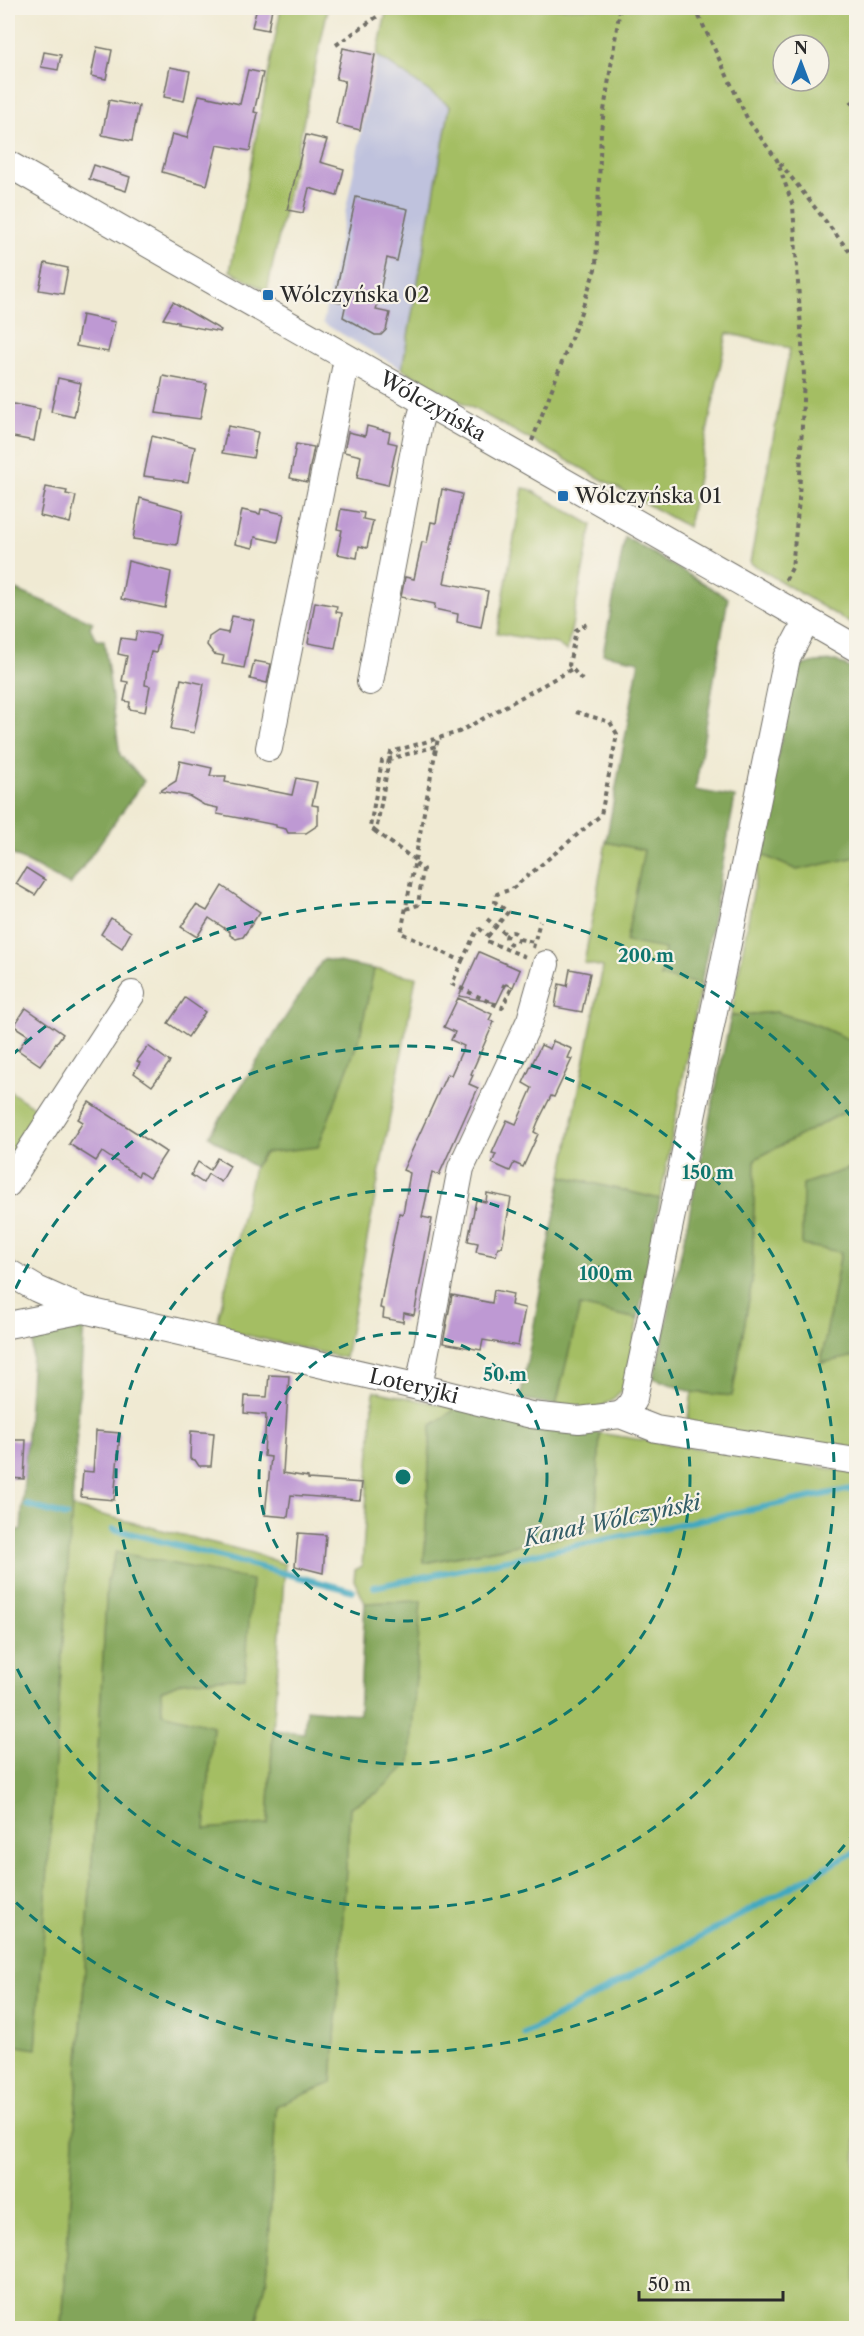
<svg xmlns="http://www.w3.org/2000/svg" width="864" height="2336" font-family="'Libre Caslon Text',serif">
<rect width="100%" height="100%" fill="#f7f3e8"/>
<filter id="ink" filterUnits="userSpaceOnUse"><feTurbulence type="fractalNoise" baseFrequency=".0167" numOctaves="2"/><feDisplacementMap in="SourceGraphic" scale="12" xChannelSelector="R" yChannelSelector="G"/><feConvolveMatrix kernelMatrix="1 2 1 2 8 2 1 2 1" color-interpolation-filters="sRGB"/></filter>
<filter id="wash" filterUnits="userSpaceOnUse"><feTurbulence type="fractalNoise" baseFrequency=".008" numOctaves="4" result="noise"/><feDisplacementMap in="SourceGraphic" scale="24" xChannelSelector="R" yChannelSelector="G"/><feGaussianBlur stdDeviation="1.35" result="paint"/><feColorMatrix in="noise" values="0 0 0 0 0 0 0 0 0 0 0 0 0 0 0 0 0 1.4 0 .05"/><feComposite in="paint" operator="in"/></filter>
<g filter="url(#wash)">
<rect width="100%" height="100%" fill="#f0ead3"/>
<path fill="#bfc2dd" d="M377,55L450,106L402,369L323,323Z"/>
<g fill="#a4be64" stroke="#687448" stroke-width="1.5" fill-rule="evenodd">
<path d="M281,8H328L267,291L230,271Z"/>
<path d="M387,8H856V627L750,563L790,348L727,333L688,527L402,369L450,106L377,55ZM783,45H819V81H783Z"/>
<path d="M523,488L529,489L592,525L567,651L557,644L497,633Z"/>
<path d="M606,842L644,850L666,949L661,977L701,984L660,1199L562,1176L603,967L584,963Z"/>
<path d="M760,854L797,870L856,857V1043L817,1025L776,1012L731,1016Z"/>
<path d="M374,969L416,977L345,1358L216,1328L254,1167L360,1036Z"/>
<path d="M8,1090L44,1114L8,1170Z"/>
<path d="M856,1106V1166L803,1184L802,1245L841,1251L821,1363L856,1356V1453L687,1424L692,1392L732,1396L752,1282L755,1159Z"/>
<path d="M580,1305L638,1319L625,1387L612,1400L599,1408L584,1411L556,1405Z"/>
<path d="M374,1391L457,1408L431,1426L424,1563L595,1530L600,1433C686,1448 771,1458 856,1473V2328H255L267,2279L276,2105L332,2083L350,1807L377,1793L421,1601L365,1603L354,1580L355,1570L362,1566Z"/>
<path d="M71,1507L253,1553L285,1564L273,1730L268,1824L205,1829L213,1726L162,1713L161,1691L182,1682L244,1677L116,1552L107,1582L94,1827L62,2328H8V2044L36,2048Z"/>
</g>
<g fill="#83a55a" stroke="#576842" stroke-width="1.5">
<path d="M625,537L728,598L695,790L735,797L701,984L661,977L665,949L626,942L644,850L606,842L639,661L603,654Z"/>
<path d="M9,584L14,589L93,622L90,627L96,640H104L120,755L144,781L70,885L8,852Z"/>
<path d="M836,661L856,671V857L797,870L760,854L790,691L791,668L816,662Z"/>
<path d="M323,959L374,969L360,1036L318,1147L264,1153L254,1167L209,1136Z"/>
<path d="M776,1012L817,1025L856,1043V1106L755,1159L752,1282L732,1396L692,1392L653,1378L663,1339L731,1016Z"/>
<path d="M856,1166V1356L821,1363L841,1252L802,1245L803,1184Z"/>
<path d="M562,1176L660,1199L638,1319L580,1306L556,1405L520,1399Z"/>
<path d="M84,1325L36,2049L8,2044V1529L21,1530L33,1338L39,1331Z"/>
<path d="M457,1408L600,1433L595,1530L424,1563L431,1426Z"/>
<path d="M116,1552L252,1580L245,1677L182,1682L161,1691L162,1713L213,1726L205,1829L268,1824L273,1730L304,1733L306,1709L359,1714L365,1603L421,1601L410,1763L377,1793L350,1807L332,2083L276,2106L267,2279L255,2328H62L94,1827L107,1582Z"/>
</g>
<g fill="none" stroke-linecap="round" stroke-linejoin="round">
<g stroke="#40a8c0" stroke-width="6">
<path d="M27,1505L66,1516"/>
<path d="M113,1529L353,1591"/>
<path d="M374,1587L856,1488"/>
<path d="M525,2034L856,1851"/>
</g>
</g>
<g id="blocks">
<g fill="#be99d3">
<path d="M257,8H272L268,30L252,27Z"/>
<path d="M97,47L112,50L106,79L91,76Z"/>
<path d="M343,48L375,55L360,130L336,124L345,81L336,79Z"/>
<path d="M44,52L61,55L58,70L41,67Z"/>
<path d="M170,67L190,71L184,101L164,97Z"/>
<path d="M248,70L263,73L254,112L258,113L250,151L217,145L207,185L162,172L172,134L187,138L199,95L240,104Z"/>
<path d="M109,100L139,106L132,141L102,135Z"/>
<path d="M306,135L327,140L320,162L344,169L337,196L309,188L303,213L287,210Z"/>
<path d="M94,165L130,177L126,191L89,179Z"/>
<path d="M356,197L408,209L397,261L387,258L376,310L390,313L386,330L381,335H375L343,317L346,303L334,301Z"/>
<path d="M45,263L68,268L63,294L39,290Z"/>
<path d="M173,302L221,330L220,332L178,324V322L163,319Z"/>
<path d="M82,315L115,322L108,352L76,346Z"/>
<path d="M163,376L207,384L200,419L156,413Z"/>
<path d="M58,378L81,383L74,417L51,412Z"/>
<path d="M8,403L40,409L34,441L8,436Z"/>
<path d="M228,426L258,432L253,458L222,453Z"/>
<path d="M367,426L390,432L388,442L397,444L388,485L357,478L361,456L344,452L348,432L365,436Z"/>
<path d="M152,436L195,447L188,482L144,476Z"/>
<path d="M296,444L314,447L307,482L290,478Z"/>
<path d="M46,487L67,491L66,494L76,496L70,523L40,516Z"/>
<path d="M442,489L462,494L444,583L488,591L481,627L457,622L458,614L434,609L435,604L401,597L405,577L414,579L422,542L427,543L431,522L436,523Z"/>
<path d="M140,498L183,510L177,545L133,539Z"/>
<path d="M261,509L284,514L278,542L255,537L253,548L235,544L242,510L260,514Z"/>
<path d="M341,509L364,513L363,519L373,521L367,548L359,546L357,558L337,554L342,530L337,529Z"/>
<path d="M128,561L171,572L165,608L121,599Z"/>
<path d="M315,602L337,606L336,612L342,613L335,648L308,643Z"/>
<path d="M232,616L254,620L244,668L222,664L224,656L214,654L207,645L209,637L218,631L228,633Z"/>
<path d="M137,631L160,635L156,653L151,652L147,668L145,685L150,686L145,712L129,709L130,702L124,701L128,682L122,681L127,656L118,654L121,638L135,640Z"/>
<path d="M254,661L271,664L267,683L250,679Z"/>
<path d="M181,679L204,684L194,733L171,729Z"/>
<path d="M180,761L212,768L210,776H226L225,782L282,793L292,795L296,778L317,782L312,805L318,806V825L306,833H288L286,829L276,827V825L217,814L218,808L204,805L189,796L160,791L176,781Z"/>
<path d="M26,868L45,880L35,895L16,884Z"/>
<path d="M222,886L260,912L243,937L236,939L230,935V932L209,918L197,937L181,927L196,905L207,911Z"/>
<path d="M111,918L131,932L122,948L101,934Z"/>
<path d="M479,952L520,970L513,987L506,984L497,1003L459,996Z"/>
<path d="M570,969L590,973L582,1012L555,1007L559,984L567,986Z"/>
<path d="M185,998L205,1012L188,1037L168,1023Z"/>
<path d="M458,998L492,1014L489,1020L494,1022L471,1074L473,1075L469,1084L478,1088L439,1175L432,1172L422,1217L432,1219L414,1315L404,1313L403,1322L383,1318L384,1309L380,1308L388,1265L399,1213L403,1214L410,1173L403,1170L447,1074L451,1075L464,1046L451,1040L455,1032L444,1027Z"/>
<path d="M26,1008L63,1034L40,1065L18,1050L28,1035L14,1026Z"/>
<path d="M553,1041L572,1049L568,1058L572,1059L554,1097L551,1096L538,1122L534,1132L538,1134L523,1167L514,1163L510,1171L492,1163L496,1154L492,1153L507,1120L516,1124L525,1104L532,1088L523,1083L541,1045L550,1049Z"/>
<path d="M148,1046L170,1062L152,1086L134,1073L140,1063L137,1061Z"/>
<path d="M89,1102L166,1152L149,1178L140,1172L138,1176L102,1152L96,1161L69,1144L83,1122L78,1119Z"/>
<path d="M217,1158L230,1166L221,1182L208,1174L203,1183L191,1175L198,1162L210,1170Z"/>
<path d="M487,1193L511,1198L502,1247H498L496,1256L476,1252L478,1243L468,1241L476,1200L486,1202Z"/>
<path d="M494,1290L513,1294L511,1305L525,1308L518,1346L483,1340L481,1350L443,1343L452,1295L492,1303Z"/>
<path d="M269,1375L289,1376L283,1473L308,1477V1479L362,1483L360,1500L291,1495L288,1517L265,1515L271,1457L264,1456L266,1415L244,1413L245,1396L267,1397Z"/>
<path d="M96,1431L120,1433L114,1500L81,1497L83,1471L93,1472Z"/>
<path d="M191,1431L214,1433L211,1466H199L195,1460L190,1459Z"/>
<path d="M8,1440H26L24,1479L8,1478Z"/>
<path d="M298,1533L326,1535L323,1573L295,1566Z"/>
</g>
</g>
</g>
<g filter="url(#ink)">
<use href="#blocks" fill-opacity="0" stroke="#706e66" stroke-width="1.5"/>
<g fill="none" stroke-linecap="round" stroke-linejoin="round">
<defs>
<g id="minor">
<path id="s1" d="M8,164L856,648"/>
<path d="M370,682L419,423L425,403"/>
<path d="M269,748L345,369L349,359"/>
<path d="M8,1184L132,994"/>
<path d="M8,1272L37,1289L84,1310"/>
<path id="s2" d="M8,1325L84,1310L419,1387L531,1415L579,1420L620,1415L656,1429L856,1461"/>
<path d="M419,1387L461,1168L530,1020L546,964"/>
<path d="M620,1415L628,1409L634,1398L787,658L807,620"/>
</g>
</defs>
<use href="#minor" stroke="#706e66" stroke-width="28"/>
<g stroke="#706e66" stroke-width="4" stroke-dasharray="4.5 4.5" stroke-linecap="butt">
<path d="M695,8L748,120L777,160L793,206L804,375L799,500L792,568L784,583"/>
<path d="M852,8L856,14"/>
<path d="M336,45L378,16L381,8"/>
<path d="M850,104L856,100"/>
<path d="M780,163L856,260"/>
<path d="M532,441L580,315L596,266L601,130L620,8"/>
<path d="M582,680L569,665L576,630L587,624"/>
<path d="M376,832L370,827L382,761L437,746"/>
<path d="M415,860L438,738"/>
<path d="M406,909L418,905L423,869L414,863"/>
<path d="M487,919L507,935"/>
<circle cx="512" cy="938" r="6"/>
<path d="M488,936L508,912L495,902L497,894L512,889L601,815L617,734L610,722L576,712"/>
<path d="M519,939L534,942"/>
<path d="M533,948L540,921"/>
<path d="M462,961L475,934L480,929L491,938L489,942L526,957"/>
<path d="M502,985L512,990"/>
<path d="M511,989L502,1008L452,984L462,961L401,933L415,860L376,832L389,759L391,752L459,732L572,669"/>
</g>
<use href="#minor" stroke="#fff" stroke-width="26"/>
</g>
</g>
<g fill="none" stroke="#0f766e" stroke-width="3" stroke-dasharray="10 8">
<circle cx="403" cy="1477" r="144"/>
<circle cx="403" cy="1477" r="287"/>
<path d="M8 1305A431 431 0 1 1 8 1649"/>
<path d="M856 1831A575 575 0 0 1 11 1898M11 1056A575 575 0 0 1 856 1123"/>
</g>
<g fill="#1f6fb2" stroke="#f7f3e8" stroke-width="2">
<rect x="262" y="289" width="12" height="12" rx="3"/>
<rect x="557" y="490" width="12" height="12" rx="3"/>
</g>
<g text-anchor="middle" stroke-width="4.5" stroke-linejoin="round" paint-order="stroke">
<g font-size="21" fill="#2b2b2b" stroke="#f7f3e8" text-anchor="start">
<text x="280" y="302">Wólczyńska 02</text>
<text x="575" y="503">Wólczyńska 01</text>
</g>
<g font-size="21" fill="#2b2b2b" stroke="#f7f3e8">
<text dy="7" stroke="none"><textPath href="#s1" startOffset="489">Wólczyńska</textPath></text>
<text dy="7" stroke="none"><textPath href="#s2" startOffset="416">Loteryjki</textPath></text>
</g>
<g font-size="22" font-style="italic" fill="#335d67" stroke="#f7f3e8">
<text transform="translate(612 1520) rotate(-12)" y="8">Kanał Wólczyński</text>
</g>
</g>
<circle cx="403" cy="1477" r="9" fill="#0f766e" stroke="#f7f3e8" stroke-width="3"/>
<g font-size="18" text-anchor="middle" font-weight="bold" fill="#0f766e" stroke="#f7f3e8" stroke-width="4.5" stroke-linejoin="round" paint-order="stroke">
<text x="646" y="962">200 m</text>
<text x="708" y="1179">150 m</text>
<text x="606" y="1280">100 m</text>
<text x="505" y="1381">50 m</text>
</g>
<rect width="864" height="2336" fill="none" stroke="#f7f3e8" stroke-width="30"/>
<g transform="translate(801 63)"><circle r="28" fill="#f7f3e8" stroke="#a5a39c" stroke-width="1.5"/>
<path d="M0-4.5L10 22L0 15L-10 22Z" fill="#1f6fb2"/>
<text y="-9" font-size="16" font-weight="bold" text-anchor="middle" fill="#2b2b2b">N</text>
</g>
<path d="M639 2291v9h144v-9" fill="none" stroke="#2b2b2b" stroke-width="3"/>
<text x="648" y="2291" font-size="18" fill="#2b2b2b" stroke="#f7f3e8" stroke-width="4.5" paint-order="stroke">50 m</text>
</svg>
